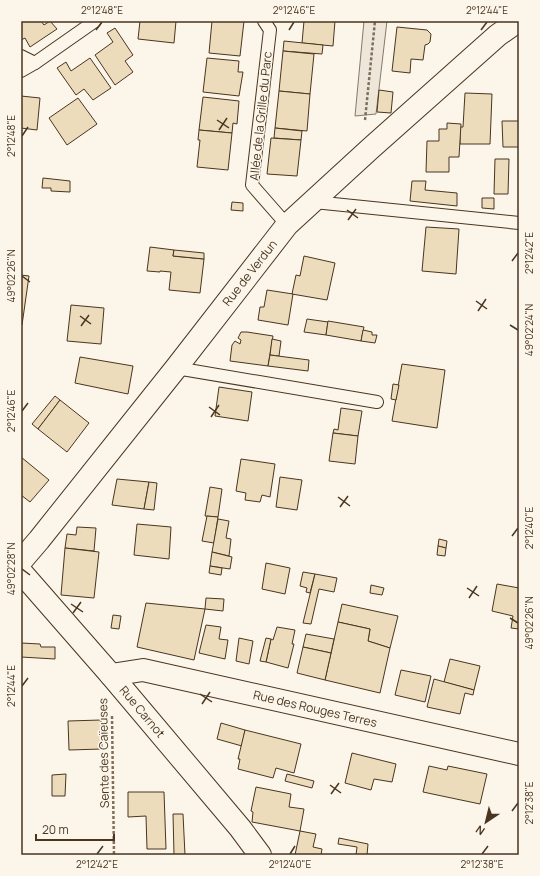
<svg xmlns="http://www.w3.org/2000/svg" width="540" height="876" font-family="Manrope,sans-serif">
<rect width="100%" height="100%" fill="#fbf6e9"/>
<path fill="#ede6d9" stroke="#887966" d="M364,21H387L376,114L355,116Z"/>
<g fill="#ecdcbc" stroke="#4a3520">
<path d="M21,21H41L44,25L50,21L57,29L30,47L25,38L21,40Z"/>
<path d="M140,21H176L174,43L138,39Z"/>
<path d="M212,21H244L240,56L209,53Z"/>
<path d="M304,21H335L333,46L302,43Z"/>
<path d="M397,27L427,30L431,34L430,42L428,44L425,45L423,60L411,59L410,73L392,71Z"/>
<path d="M115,28L133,55L125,61L133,72L115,85L95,55L113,42L107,33Z"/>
<path d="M284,41L323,45L322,54L283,51Z"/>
<path d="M283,51L314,54L310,94L279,91Z"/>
<path d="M90,58L111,88L93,100L84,89L76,95L57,68L66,62L71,71Z"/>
<path d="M207,58L239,61L238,72H243L239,96L203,92Z"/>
<path d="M379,90L393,92L391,113L377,112Z"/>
<path d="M279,91L310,94L307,131L275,128Z"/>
<path d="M465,93L492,94L490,144H460V127H463Z"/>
<path d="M21,96L40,98L37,130L21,128Z"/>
<path d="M203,97L239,101L237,124L233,123L232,133L199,130Z"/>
<path d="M78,98L97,124L67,145L49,118Z"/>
<path d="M502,121H519V147H503Z"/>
<path d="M447,123L461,124L459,157H449V172H426L427,141H439V129H447Z"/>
<path d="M275,128L302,131L301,140L274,138Z"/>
<path d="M199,130L232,133L228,170L197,167L200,140H198Z"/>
<path d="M271,138L301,140L297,176L267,174Z"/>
<path d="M495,159H509L508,194H494Z"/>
<path d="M43,178L70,181V192L51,191V188H42Z"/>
<path d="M412,181H426L425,190L457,193V206L410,201Z"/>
<path d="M482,198H494V209L482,208Z"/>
<path d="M232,202L243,203V211L231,210Z"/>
<path d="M426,227L459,229L456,274L422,271Z"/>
<path d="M150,247L174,250L173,256L204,259L200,293L169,290L171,272L160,271V272L147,271Z"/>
<path d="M174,250L204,253V259L173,256Z"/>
<path d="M304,256L335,263L327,300L292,294L296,275L300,276Z"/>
<path d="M21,275L29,276L22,325H21Z"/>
<path d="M267,290L293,294L288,325L258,320L260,307H264Z"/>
<path d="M71,305L104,308L101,344L67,341Z"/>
<path d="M307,319L328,322L326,335L304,332Z"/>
<path d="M328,321L364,327L361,341L326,335Z"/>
<path d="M363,330L372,332V335H377L375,343L361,341Z"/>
<path d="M241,332H247L273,336L268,366L230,361L232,345L235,341L240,344L241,340L238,338Z"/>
<path d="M272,339L281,341L279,356L270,355Z"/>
<path d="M270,355L309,360L308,371L268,366Z"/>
<path d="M80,357L133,366L128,394L75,383Z"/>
<path d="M402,364L445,370L437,428L392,421Z"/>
<path d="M393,384L399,385L396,400L391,399Z"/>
<path d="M219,387L252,392L248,421L215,416Z"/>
<path d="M55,396L60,400L38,429L32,424Z"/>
<path d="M60,400L89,423L67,452L38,429Z"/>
<path d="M341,408L362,411L358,436L333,433L334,429L338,430Z"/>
<path d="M333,433L358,436L355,464L329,461Z"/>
<path d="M21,457L49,480L30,502L21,495Z"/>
<path d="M241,459L275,464L270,497L262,495L260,502L245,500L246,493L236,491Z"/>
<path d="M280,477L302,480L297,510L276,507Z"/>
<path d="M117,479L149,482L144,509L112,505Z"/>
<path d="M149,482L157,483L154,510L144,509Z"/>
<path d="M210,487L222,489L218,517L205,516Z"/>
<path d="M207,516L218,517L214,543L202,541Z"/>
<path d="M218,519L229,521L226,538L231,539L229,556L212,552Z"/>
<path d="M137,524L171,527L169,559L134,555Z"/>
<path d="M77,527L96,528L94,551L65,548L67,534L76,535Z"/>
<path d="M439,539L447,541L446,548L438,546Z"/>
<path d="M438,546L446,548L445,556L437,555Z"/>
<path d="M65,548L99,552L94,598L61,595Z"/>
<path d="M212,552L232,557L230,569L210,566Z"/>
<path d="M266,563L290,568L285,594L262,589Z"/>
<path d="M210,566L222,568L221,575L209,573Z"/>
<path d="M303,572L315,574L310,593L306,592L307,588L300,586Z"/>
<path d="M315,574L337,578L334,592L319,589L311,624L303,623Z"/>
<path d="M497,584L519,588V629L511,628L513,616L492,611Z"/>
<path d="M371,585L384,588L382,595L370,593Z"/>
<path d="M206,598L224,599L223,611L205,609Z"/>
<path d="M146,603L205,609L194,660L137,647Z"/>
<path d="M342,604L398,616L390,648L368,641L370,629L338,622Z"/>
<path d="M113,615L121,616L119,629L111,628Z"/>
<path d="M338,622L370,629L368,641L390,648L380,693L325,680Z"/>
<path d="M206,625L221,627L219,639L228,640L225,659L199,653Z"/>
<path d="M277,627L295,630L292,644H294L288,668L266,662L271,639L273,640Z"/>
<path d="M306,634L334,639L331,653L303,647Z"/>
<path d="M239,638L253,641L249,664L236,661Z"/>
<path d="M266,638L271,639L266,662L260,661Z"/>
<path d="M21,643L40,644L41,647H55V659L21,657Z"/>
<path d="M303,647L331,653L325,680L297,673Z"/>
<path d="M450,659L480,666L474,690L444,682Z"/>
<path d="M401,670L431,676L425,702L395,695Z"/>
<path d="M434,679L474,690L473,695L465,693L460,714L427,707Z"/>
<path d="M101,720L102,749L69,750L68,721Z"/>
<path d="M221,723L245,730L242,746L217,739Z"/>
<path d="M245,730L301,744L294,773L276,768L273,778L238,769L240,759H238Z"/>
<path d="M352,753L396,764L392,782L374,779L371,790L345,783Z"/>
<path d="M429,766L447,770L448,766L487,774L480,804L423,792Z"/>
<path d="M66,774L65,796H52V775Z"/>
<path d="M287,774L314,781L312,788L285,781Z"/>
<path d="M256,787L291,794L289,807L304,809L300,831L252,822L253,812L251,811Z"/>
<path d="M128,792H164L166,849H147L146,816L128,817Z"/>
<path d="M173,814H183L185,855H174Z"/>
<path d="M300,831L316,834L313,847L322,849L321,855H295Z"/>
<path d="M339,838L368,844L367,855H356L357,847L338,844Z"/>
</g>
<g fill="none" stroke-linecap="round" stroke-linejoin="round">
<defs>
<g id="lane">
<path d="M264,21L270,30L252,185L287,225"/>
<path d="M21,56L35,63L95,21"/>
<path d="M21,71L35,63"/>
<path d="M314,202L519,223"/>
<path d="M176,368L377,402"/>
</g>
<g id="street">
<path d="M21,561L39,540L176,368L287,225L371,148L498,35L518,21"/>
<path d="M21,572L111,675L240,828L260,855"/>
<path d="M111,675L143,670L519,754"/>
</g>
</defs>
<use href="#lane" stroke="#4a3520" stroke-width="14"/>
<use href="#street" stroke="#4a3520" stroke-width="24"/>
<g stroke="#7f6f5c" stroke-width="2.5" stroke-dasharray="3 2" stroke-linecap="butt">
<path d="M365,120L375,21"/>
<path d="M112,716L114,855"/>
</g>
<use href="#lane" stroke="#fbf6e9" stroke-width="12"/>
<use href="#street" stroke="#fbf6e9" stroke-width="22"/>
</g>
<path fill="none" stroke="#4a3520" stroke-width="1.5" d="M96,30L102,22M289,30L294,22M481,30L487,22M217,120L229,128M219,130L227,118M22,136L28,127M347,210L358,218M348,220L356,209M512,261L518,253M22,276L30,282M476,301L487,309M478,311L486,299M80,316L91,324M510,325L518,330M81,326L89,315M209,407L220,415M22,411L28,403M211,417L219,405M338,497L350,506M340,507L348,496M512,536L518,528M22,569L30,575M467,588L479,596M469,598L477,586M71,604L83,612M73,613L81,602M510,618L518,623M22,686L28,678M200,694L212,702M202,704L210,692M330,785L341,793M331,794L339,783M512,811L518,803M97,854L103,846M290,854L295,846M482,854L488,846"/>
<g text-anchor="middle" stroke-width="3" stroke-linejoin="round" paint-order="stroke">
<g font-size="12" fill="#4a3520" stroke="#fbf6e9">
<text transform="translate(261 116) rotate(-84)" y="4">Allée de la Grille du Parc</text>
<text transform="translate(250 273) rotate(-52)" y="4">Rue de Verdun</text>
<text transform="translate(315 709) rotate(13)" y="4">Rue des Rouges Terres</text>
<text transform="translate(142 712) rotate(50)" y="4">Rue Carnot</text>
<text transform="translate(104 753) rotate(-91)" y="4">Sente des Caïeuses</text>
</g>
</g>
<rect width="540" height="876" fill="none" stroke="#fbf6e9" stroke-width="44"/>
<g transform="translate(486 822) rotate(215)" stroke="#fbf6e9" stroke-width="3" paint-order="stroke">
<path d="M0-3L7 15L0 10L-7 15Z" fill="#4a3520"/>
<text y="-6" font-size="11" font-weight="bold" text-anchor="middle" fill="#4a3520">N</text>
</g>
<path d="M36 834v6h78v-6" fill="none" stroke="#4a3520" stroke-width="2"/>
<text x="42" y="834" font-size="12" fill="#4a3520" stroke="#fbf6e9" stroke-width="3" paint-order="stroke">20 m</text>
<rect x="22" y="22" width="496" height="832" fill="none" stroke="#4a3520" stroke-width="1.5"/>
<g font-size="10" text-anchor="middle" fill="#4a3520">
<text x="102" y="14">2°12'48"E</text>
<text x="294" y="14">2°12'46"E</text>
<text x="487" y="14">2°12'44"E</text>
<text transform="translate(11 136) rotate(-90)" y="4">2°12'48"E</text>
<text transform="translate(529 253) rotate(-90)" y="4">2°12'42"E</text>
<text transform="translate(11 276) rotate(-90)" y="4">49°02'26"N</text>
<text transform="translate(529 330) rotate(-90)" y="4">49°02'24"N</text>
<text transform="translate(11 411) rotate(-90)" y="4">2°12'46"E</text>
<text transform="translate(529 528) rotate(-90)" y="4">2°12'40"E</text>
<text transform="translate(11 569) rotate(-90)" y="4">49°02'28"N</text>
<text transform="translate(529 623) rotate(-90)" y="4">49°02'26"N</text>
<text transform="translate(11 686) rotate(-90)" y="4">2°12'44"E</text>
<text transform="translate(529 803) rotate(-90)" y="4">2°12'38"E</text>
<text x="97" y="868">2°12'42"E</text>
<text x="290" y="868">2°12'40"E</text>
<text x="482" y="868">2°12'38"E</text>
</g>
</svg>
